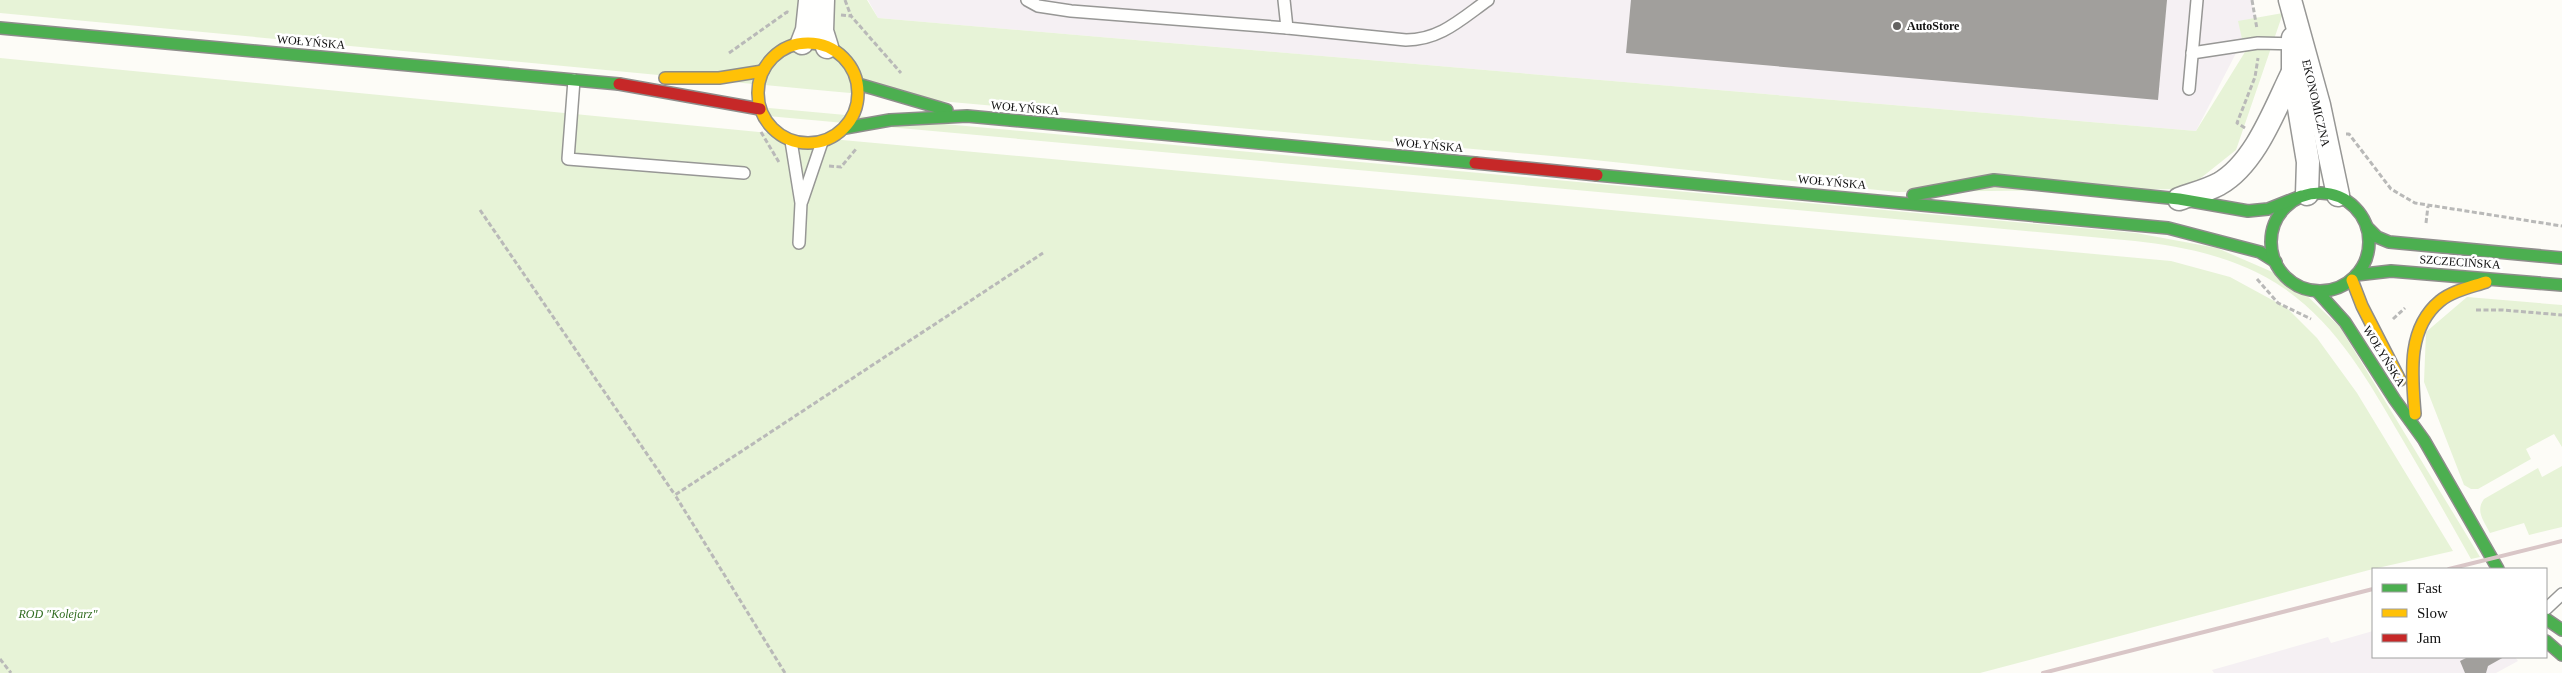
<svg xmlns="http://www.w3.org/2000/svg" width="2562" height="673" font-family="'Times New Roman',serif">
<rect width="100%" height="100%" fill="#fdfcf7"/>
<g fill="#f5f0f3">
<path d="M868,0H2251L2255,16L2196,131L878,18Z"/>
<path d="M2373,631V657H2515L2518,661L2496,673H2214L2212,670L2328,637L2331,643Z"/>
</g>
<g fill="#e7f3d7">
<path d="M0,0H867L878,18L2196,131L2245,52L2238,21L2283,13L2236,150L2187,189L1897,192L1585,159L828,91L0,13Z"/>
<path d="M0,58L820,138L2171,261L2230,277L2287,308L2317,338L2357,393L2453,551L2373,569L1980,673H0Z"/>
<path d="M769,108L2136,233L2217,248L2277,274L2304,293L2340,327L2480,557L2471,559C2448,518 2425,478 2401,437C2369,382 2338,326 2285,289C2240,258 2188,247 2135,241L757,115Z"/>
<path d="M2467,297L2562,305V447L2554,434L2526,449L2531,459L2478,489H2471L2464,485L2424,382L2426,332Z"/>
<path d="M2562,466V527L2529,535L2524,523L2490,533C2484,521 2475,511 2484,499L2538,468L2542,477Z"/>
</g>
<g fill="#a19f9c">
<path d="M1631,0H2167L2158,100L1626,53Z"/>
<path d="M2468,657H2504L2488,666L2486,673H2465L2460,661Z"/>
</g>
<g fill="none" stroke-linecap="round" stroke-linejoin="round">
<defs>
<g id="lane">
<path d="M1027,0L1038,6L1071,11L1287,28"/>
<path d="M1284,0L1287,28L1406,40C1440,40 1461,19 1488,0"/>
<path d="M2192,53L2258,43L2293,44"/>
<path d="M574,80L568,159L744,173"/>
<path d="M2189,89L2197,0"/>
<path d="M791,141L801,203L799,243"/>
<path d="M802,201L822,142"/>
<path d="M2546,609L2562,594"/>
</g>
<g id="street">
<path d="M823,0L822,31L827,47"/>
<path d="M2290,0L2319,105L2338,195"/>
<path d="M2293,38V72L2308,162L2307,194"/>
<path d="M802,43L807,30L810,1"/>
<path d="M2179,199C2192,194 2206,191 2219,184C2256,163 2275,108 2293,72"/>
</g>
<g id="fast">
<path d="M0,28L619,84"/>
<path d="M858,84L947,110"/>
<path d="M845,128L890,120L967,116L1475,163"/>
<path d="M1597,175L2168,228L2260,252L2276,262"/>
<circle cx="2320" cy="242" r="49"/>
<path d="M1913,195L1994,180L2179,199L2248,211L2268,209L2301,196"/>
<path d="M2367,227L2377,237L2389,242L2562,258"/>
<path d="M2356,275L2391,271L2562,285"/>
<path d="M2317,291L2345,322L2395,400L2424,440L2498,569"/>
<path d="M2546,619L2562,630"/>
<path d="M2546,641L2562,655"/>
</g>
<g id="slow">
<circle cx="808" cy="93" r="50"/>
<path d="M665,78H719L763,71"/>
<path d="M2352,280L2362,306L2400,380"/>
<path d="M2415,414C2412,376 2406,329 2440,301C2452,291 2471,287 2486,282"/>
</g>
<g id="jam">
<path d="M619,84L760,109"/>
<path d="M1475,163L1597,175"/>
</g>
</defs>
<use href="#lane" stroke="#979795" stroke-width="14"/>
<use href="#street" stroke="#979795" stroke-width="25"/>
<use href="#fast" stroke="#8e8d8b" stroke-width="14"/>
<use href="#slow" stroke="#8e8d8b" stroke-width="14"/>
<use href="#jam" stroke="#8e8d8b" stroke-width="14"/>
<g stroke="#b9b9b8" stroke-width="3" stroke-dasharray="5 2.5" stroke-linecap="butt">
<path d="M845,0L851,16"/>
<path d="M2252,0L2257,29"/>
<path d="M841,15L851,16L901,73"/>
<path d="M729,53L787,12L790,13"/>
<path d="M2245,128L2237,123L2255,77L2258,58"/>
<path d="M761,132L780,164"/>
<path d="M2346,134H2349L2391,189L2415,203L2562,226"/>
<path d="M829,166L841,167L856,149"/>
<path d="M480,210L675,495"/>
<path d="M2426,223L2428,206"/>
<path d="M2257,279L2278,303L2311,319"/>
<path d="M2476,310H2503L2562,315"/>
<path d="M2393,319L2405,308"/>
<path d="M0,659L11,673"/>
<path d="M785,673L675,495L1043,253"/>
</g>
<use href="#lane" stroke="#fffffe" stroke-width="11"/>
<use href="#street" stroke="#fffffe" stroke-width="22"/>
<use href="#fast" stroke="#4caf50" stroke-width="11"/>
<use href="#slow" stroke="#ffc107" stroke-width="11"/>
<use href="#jam" stroke="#c62828" stroke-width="11"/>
<g stroke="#d9c6c7" stroke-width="4">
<path d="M2449,569L2562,541"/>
<path d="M2043,673L2373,589"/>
</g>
</g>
<circle fill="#646362" stroke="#fff" stroke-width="2" cx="1897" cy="26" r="5"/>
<g text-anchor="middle" stroke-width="5" stroke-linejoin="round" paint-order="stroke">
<g font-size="12" font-weight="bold" fill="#111" stroke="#fff" text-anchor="start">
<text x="1907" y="30">AutoStore</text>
</g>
<g font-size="12" fill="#111" stroke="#fff">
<text transform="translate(311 42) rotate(5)" y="4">WOŁYŃSKA</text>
<text transform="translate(2316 103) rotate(77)" y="4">EKONOMICZNA</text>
<text transform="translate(1025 108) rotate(5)" y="4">WOŁYŃSKA</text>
<text transform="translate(1429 145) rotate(5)" y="4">WOŁYŃSKA</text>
<text transform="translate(1832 182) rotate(5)" y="4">WOŁYŃSKA</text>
<text transform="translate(2460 262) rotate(4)" y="4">SZCZECIŃSKA</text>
<text transform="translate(2384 356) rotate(58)" y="4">WOŁYŃSKA</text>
</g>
<g font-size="12" font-style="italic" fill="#2f6b1f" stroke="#fff">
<text x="58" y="618">ROD "Kolejarz"</text>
</g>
</g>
<rect x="2372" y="568" width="175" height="90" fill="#ffffff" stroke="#a0a0a0"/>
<rect x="2382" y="584" width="25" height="8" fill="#4caf50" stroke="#a0a0a0"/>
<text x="2417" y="593" font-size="15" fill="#111111">Fast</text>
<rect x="2382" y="609" width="25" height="8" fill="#ffc107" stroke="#a0a0a0"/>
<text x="2417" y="618" font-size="15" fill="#111111">Slow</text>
<rect x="2382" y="634" width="25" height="8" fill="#c62828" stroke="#a0a0a0"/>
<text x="2417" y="643" font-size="15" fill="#111111">Jam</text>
</svg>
